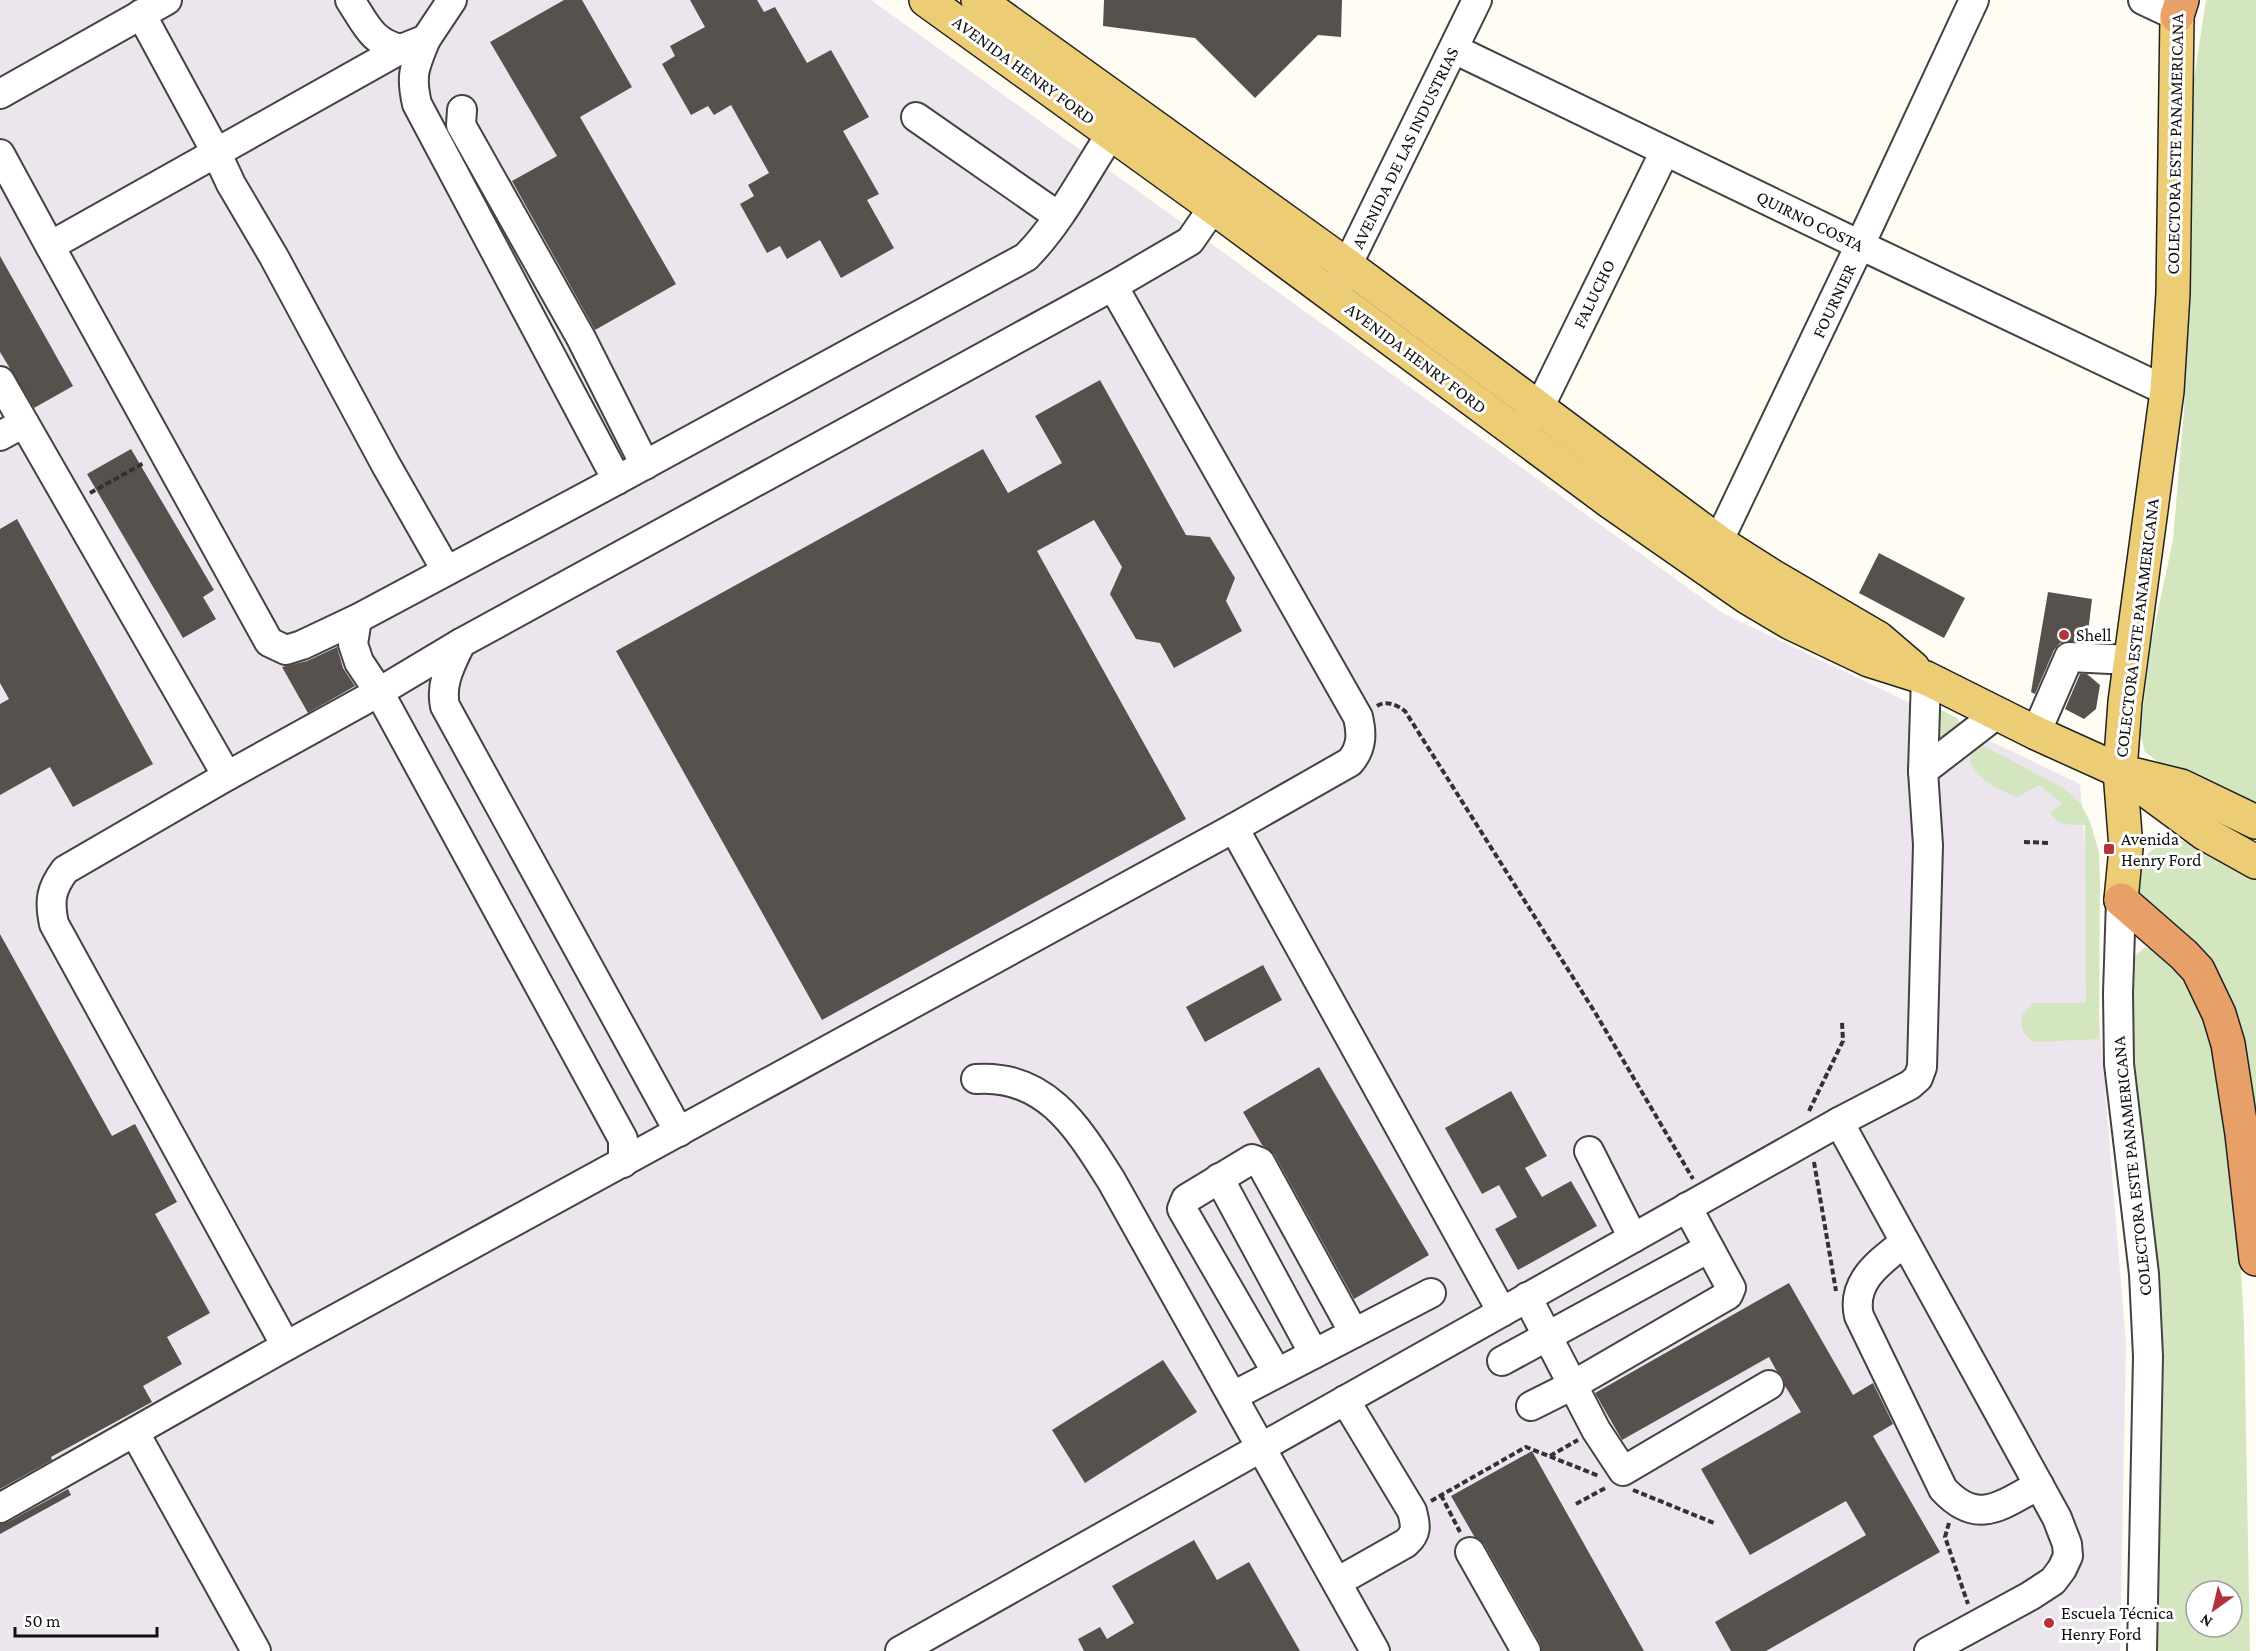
<svg xmlns="http://www.w3.org/2000/svg" width="2256" height="1651" font-family="'Crimson Pro',serif">
<rect width="100%" height="100%" fill="#fefcf3"/>
<path fill="#ece5ed" d="M0,0H871L1170,214L1724,614L2080,784L2126,1344L2120,1651H0Z"/>
<g fill="#d4e6bf" fill-rule="evenodd">
<path d="M2206,0H2256V812L2162,765L2145,752L2140,733L2151,643L2173,540L2184,410L2190,238L2191,99Z"/>
<path d="M1939,709L1957,718L1960,723L1957,732L1938,746L1933,712Z"/>
<path d="M1978,743L2065,789L2081,804L2091,824L2099,853L2100,880L2099,1039L2036,1042C2023,1038 2022,1029 2021,1016L2033,1003H2086L2085,825C2069,825 2060,826 2050,813L2062,803L2039,785L2018,797C1999,792 1951,766 1978,743Z"/>
<path d="M2173,840L2189,841L2256,874V1214L2239,1064L2136,894C2135,865 2145,848 2173,840Z"/>
<path d="M2144,948H2158L2168,952L2202,1008L2220,1075L2238,1216L2244,1323L2250,1651H2152L2128,1054L2130,968L2135,956ZM2196,1591H2232V1627H2196Z"/>
</g>
<g fill="#57514d">
<path d="M564,0H582L632,87L580,117L676,284L595,330L512,181L557,156L490,42Z"/>
<path d="M690,0H757L764,12L775,7L807,63L831,50L869,117L843,131L879,194L867,200L894,248L841,278L820,240L787,259L780,246L767,253L740,204L754,196L748,185L769,173L731,105L714,115L708,106L691,115L662,64L675,56L670,46L705,27Z"/>
<path d="M1104,0H1342L1341,37L1318,35L1255,98L1195,38L1103,26Z"/>
<path d="M0,256L73,386L34,408L0,352Z"/>
<path d="M1100,380L1186,535L1210,537L1235,578L1226,601L1242,631L1174,668L1160,643L1136,639L1110,594L1122,567L1094,520L1037,551L1186,819L822,1020L616,651L983,449L1008,493L1062,463L1035,416Z"/>
<path d="M131,449L214,590L203,597L216,619L183,638L87,474Z"/>
<path d="M17,519L153,764L73,807L50,767L0,795V704L9,699L0,683V529Z"/>
<path d="M1879,553L1965,598L1944,638L1859,593Z"/>
<path d="M2048,592L2092,599L2087,641H2070L2060,643L2054,650L2035,694L2031,692Z"/>
<path d="M337,647L343,668L355,686L308,713L282,667L307,661Z"/>
<path d="M2080,674H2087L2100,685L2096,709L2084,719L2065,709Z"/>
<path d="M0,934L112,1136L135,1124L177,1202L155,1214L210,1313L167,1337L182,1364L143,1386L152,1402L51,1457L52,1460L0,1489Z"/>
<path d="M1263,965L1282,1000L1205,1042L1186,1007Z"/>
<path d="M1319,1067L1429,1255L1354,1299L1274,1154L1262,1145L1243,1112Z"/>
<path d="M1511,1091L1547,1156L1525,1168L1542,1197L1571,1181L1597,1226L1518,1270L1495,1229L1517,1217L1499,1185L1482,1194L1445,1128Z"/>
<path d="M1789,1283L1853,1395L1873,1383L1893,1424L1873,1436L1940,1552L1766,1651H1731L1715,1622L1866,1535L1846,1501L1750,1555L1701,1469L1801,1412L1785,1386L1783,1377L1776,1370L1769,1357L1622,1440L1595,1393Z"/>
<path d="M1163,1360L1197,1412L1085,1483L1052,1430Z"/>
<path d="M1532,1451L1644,1651H1542L1540,1643L1484,1544L1474,1536L1451,1496Z"/>
<path d="M68,1489L71,1495L0,1534V1524L8,1522Z"/>
<path d="M1194,1540L1217,1580L1249,1562L1300,1651H1084L1078,1639L1100,1627L1107,1639L1134,1623L1112,1586Z"/>
</g>
<g fill="none" stroke-linecap="round" stroke-linejoin="round">
<defs>
<g id="minor">
<path d="M350,0C365,23 372,43 401,49"/>
<path d="M452,0L426,39L401,49L50,246L269,642L286,650L302,645L357,619L617,480L1026,257C1065,218 1091,160 1124,115"/>
<path d="M2143,0L2177,16L2178,0"/>
<path d="M141,14L217,154L231,184L274,257L386,465L446,570"/>
<path d="M426,39C415,66 410,74 417,104L617,480"/>
<path d="M1454,49L1860,245L2167,391"/>
<path d="M0,94L167,0"/>
<path d="M462,110L461,125L581,338L645,465"/>
<path d="M916,117L1058,216"/>
<path d="M0,154L50,246"/>
<path d="M1338,284L1477,0"/>
<path d="M0,381L227,776L379,692L359,662L353,644L357,619"/>
<path d="M1525,423L1539,408L1665,151"/>
<path d="M0,436L24,423"/>
<path d="M1709,561L1860,245L1974,0"/>
<path d="M461,643C451,664 440,683 445,706L679,1132"/>
<path d="M2036,733L2069,657L2131,660"/>
<path d="M1923,771L1997,714"/>
<path d="M227,776L65,870C51,889 49,900 54,924L286,1346"/>
<path d="M1234,828L1502,1312"/>
<path d="M2121,900L2118,993L2119,1064L2144,1274L2148,1356L2142,1651"/>
<path d="M976,1079C1046,1074 1078,1128 1111,1180L1375,1651"/>
<path d="M1839,1122L2057,1518L2067,1544L2068,1556L2062,1569L2053,1581L2030,1596L1929,1651"/>
<path d="M1589,1151L1633,1238"/>
<path d="M623,1163V1139L379,692L461,643L1113,286L1190,241L1226,189"/>
<path d="M1219,1178L1314,1354"/>
<path d="M1905,1242C1880,1262 1851,1281 1859,1316L1943,1489C1978,1527 2001,1505 2039,1485"/>
<path d="M1527,1297L1596,1430L1623,1471L1769,1385"/>
<path d="M1502,1361L1709,1248"/>
<path d="M1277,1373L1182,1209L1186,1199L1252,1159L1260,1162L1354,1333"/>
<path d="M1233,1396L1431,1293"/>
<path d="M1531,1406L1573,1385L1728,1295L1731,1288L1687,1207"/>
<path d="M135,1433L256,1651"/>
<path d="M0,1508L286,1346L1234,828L1350,762C1362,748 1362,734 1358,717L1113,286"/>
<path d="M1470,1552L1526,1651"/>
<path d="M1337,1582L1406,1543C1417,1533 1416,1526 1412,1511L1345,1400"/>
<path d="M900,1651L1839,1122L1910,1085L1918,1078L1922,1067L1928,845L1923,771L1926,678"/>
</g>
<g id="major">
<path d="M926,0L1213,207L1612,503L1747,597L1791,623L1869,660L1926,678L2036,733L2120,771L2204,833L2256,862"/>
<path d="M978,0L1348,266L1720,543L1772,576L1878,638L1913,668"/>
<path d="M2136,775L2181,786L2256,822"/>
<path d="M2121,900L2126,848L2120,771L2125,702L2167,391L2173,293L2177,16"/>
</g>
<g id="highway">
<path d="M2177,16L2182,0"/>
<path d="M2121,900L2184,955L2198,970L2219,1014L2228,1044L2242,1134L2256,1259"/>
</g>
</defs>
<use href="#minor" stroke="#434343" stroke-width="32"/>
<use href="#major" stroke="#212121" stroke-width="36"/>
<use href="#highway" stroke="#212121" stroke-width="36"/>
<g stroke="#323232" stroke-width="4" stroke-dasharray="6 3" stroke-linecap="butt">
<path d="M90,493L144,463"/>
<path d="M1377,706C1386,700 1397,705 1405,711L1596,1014L1693,1179"/>
<path d="M2024,842L2051,843"/>
<path d="M1809,1111L1843,1041L1842,1022"/>
<path d="M1814,1162L1836,1291"/>
<path d="M1550,1456L1578,1440"/>
<path d="M1633,1490L1714,1523"/>
<path d="M1441,1495L1460,1532"/>
<path d="M1431,1501L1526,1447L1599,1476"/>
<path d="M1576,1504L1607,1487"/>
<path d="M1949,1523L1945,1537L1968,1604"/>
</g>
<use href="#minor" stroke="#fff" stroke-width="28"/>
<use href="#major" stroke="#eccd75" stroke-width="33"/>
<use href="#highway" stroke="#e7a068" stroke-width="33"/>
</g>
<g fill="#b4333b" stroke="#fff" stroke-width="2">
<circle cx="2064" cy="635" r="6"/>
<rect x="2103" y="843" width="12" height="12" rx="3"/>
<circle cx="2049" cy="1623" r="6"/>
</g>
<g text-anchor="middle" stroke-width="6" stroke-linejoin="round" paint-order="stroke">
<g font-size="18" fill="#101010" stroke="#fff">
<text transform="translate(1024 70) rotate(36)" y="6">AVENIDA HENRY FORD</text>
<text transform="translate(2175 144) rotate(-89)" y="6">COLECTORA ESTE PANAMERICANA</text>
<text transform="translate(1405 148) rotate(-64)" y="6">AVENIDA DE LAS INDUSTRIAS</text>
<text transform="translate(1810 221) rotate(26)" y="6">QUIRNO COSTA</text>
<text transform="translate(1594 294) rotate(-64)" y="6">FALUCHO</text>
<text transform="translate(1834 301) rotate(-65)" y="6">FOURNIER</text>
<text transform="translate(1416 358) rotate(37)" y="6">AVENIDA HENRY FORD</text>
<text transform="translate(2137 628) rotate(-83)" y="6">COLECTORA ESTE PANAMERICANA</text>
<text transform="translate(2132 1166) rotate(-96)" y="6">COLECTORA ESTE PANAMERICANA</text>
</g>
<g font-size="18" fill="#101010" stroke="#fff" text-anchor="start">
<text x="2076" y="641">Shell</text>
<text x="2121" y="845">Avenida<tspan x="2121" dy="21">Henry Ford</tspan></text>
<text x="2061" y="1619">Escuela Técnica<tspan x="2061" dy="21">Henry Ford</tspan></text>
</g>
</g>
<g transform="translate(2214 1609) rotate(214)"><circle r="28" fill="#ffffff" stroke="#9f9f9f" stroke-width="1.5"/>
<path d="M0-4.5L10 22L0 15L-10 22Z" fill="#b4333b"/>
<text y="-9" font-size="16" font-weight="bold" text-anchor="middle" fill="#101010">N</text>
</g>
<path d="M15 1627v9h142v-9" fill="none" stroke="#101010" stroke-width="3"/>
<text x="24" y="1627" font-size="18" fill="#101010" stroke="#ffffff" stroke-width="4.5" paint-order="stroke">50 m</text>
</svg>
